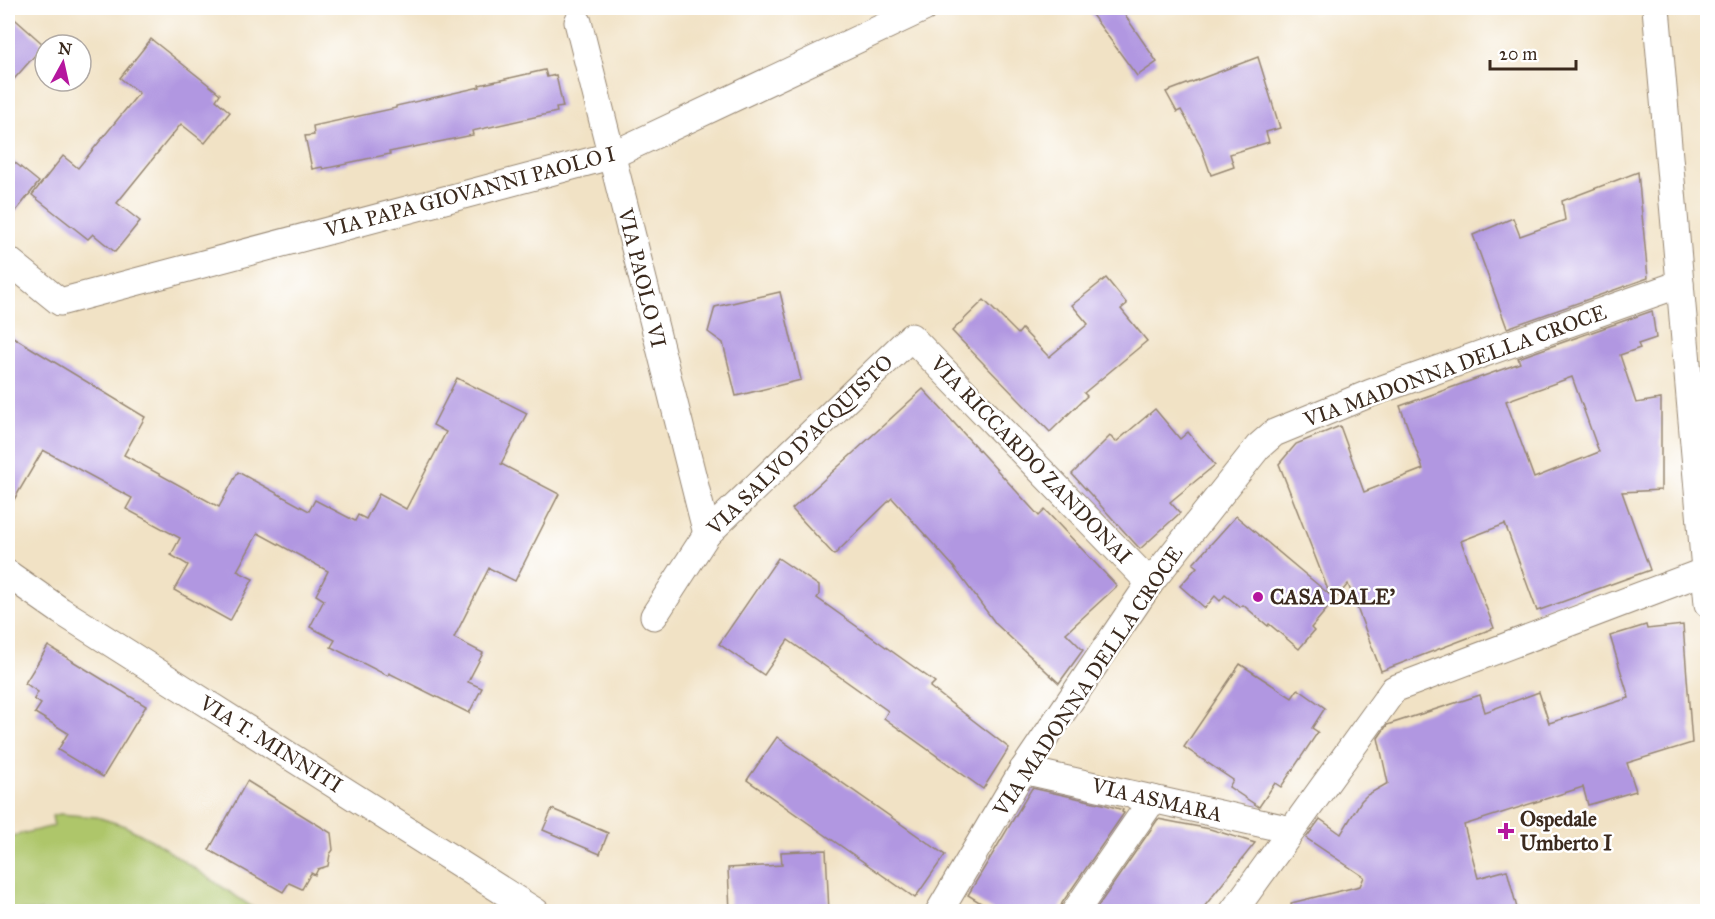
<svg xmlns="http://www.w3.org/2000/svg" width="1715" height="919" font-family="'IM FELL Great Primer',serif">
<rect width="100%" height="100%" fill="#fff"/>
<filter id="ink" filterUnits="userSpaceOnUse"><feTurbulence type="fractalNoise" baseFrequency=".0167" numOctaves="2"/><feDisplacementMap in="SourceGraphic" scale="12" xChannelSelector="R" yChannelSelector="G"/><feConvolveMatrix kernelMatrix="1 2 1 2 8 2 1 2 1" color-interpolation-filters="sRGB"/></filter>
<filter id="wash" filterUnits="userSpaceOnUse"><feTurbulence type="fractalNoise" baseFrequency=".008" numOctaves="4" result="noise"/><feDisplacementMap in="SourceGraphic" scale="24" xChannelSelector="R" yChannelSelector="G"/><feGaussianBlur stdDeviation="1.35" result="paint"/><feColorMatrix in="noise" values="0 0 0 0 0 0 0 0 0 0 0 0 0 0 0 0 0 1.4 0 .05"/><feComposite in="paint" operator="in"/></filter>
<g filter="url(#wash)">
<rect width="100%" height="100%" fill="#f1e2c5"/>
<path fill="#aec66b" stroke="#747844" stroke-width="1.5" d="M60,814L97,817L125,826L155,842L258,911H8V837L54,826L52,816Z"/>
<g id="blocks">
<g fill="#b197e1" fill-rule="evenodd">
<path d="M1087,8H1120L1157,62L1137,76Z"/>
<path d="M8,13L44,45L8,86Z"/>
<path d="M151,39L220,94L216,100L230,112L205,143L181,124L117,203L140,221L115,252L93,234L88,239L32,195L63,156L78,168L139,93L120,78Z"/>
<path d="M1258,57L1280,128L1266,132L1269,142L1230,154L1234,167L1211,175L1200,144L1181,110L1177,112L1166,92Z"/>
<path d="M545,70L547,77L556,75L563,107L556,108L557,112L472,131L473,135L389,152L390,154L347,163V164L323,169L322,167L312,169L305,136L314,135L313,126L396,108V106L480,87L479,85Z"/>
<path d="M8,157L39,182L8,221Z"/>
<path d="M1638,172L1648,278L1507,328L1473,235L1513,218L1520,236L1565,220L1562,201Z"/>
<path d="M1106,278L1127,304L1121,309L1147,341L1084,393L1087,396L1050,432L952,331L984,300L1018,334L1022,329L1049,357L1088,324L1072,305Z"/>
<path d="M780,292L801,380L736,396L723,343L708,332L715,307Z"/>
<path d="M1652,311L1656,338L1638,344L1640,348L1620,355L1636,403L1661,399V490L1622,492L1650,570L1537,611L1505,524L1461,541L1494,628L1381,671L1348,584L1311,628L1314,631L1299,649L1269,624L1268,626L1243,605L1240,607L1225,595L1220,601L1215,596L1205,608L1180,586L1197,567L1193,564L1236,516L1330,595L1279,464L1296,444L1340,426L1364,492L1423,469L1400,406L1520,363L1518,358ZM1572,377L1599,452L1534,478L1506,401Z"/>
<path d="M8,334L145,417L124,455L219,507L238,472L309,511L315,500L355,521L358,515L366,519L379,494L406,509L446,432L433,425L457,378L527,413L501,464L559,494L515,581L489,568L454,638L483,653L468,682L482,688L469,713L389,673L388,676L331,647L335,640L310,627L324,600L316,595L328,571L258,533L237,571L253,579L230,621L174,590L188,565L171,555L180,538L126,509L132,498L43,450L8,510Z"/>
<path d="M923,389L1039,516L1045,510L1117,586L1066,633L1083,650L1059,683L996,624L953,566L892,498L834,555L792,509Z"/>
<path d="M1155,409L1180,439L1188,432L1215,465L1170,502L1180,513L1140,549L1072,474L1110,436L1116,442Z"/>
<path d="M778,558L819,586V595L817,598L935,682L930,687L1009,748L983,789L884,718L888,711L788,640L764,675L719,644Z"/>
<path d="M1646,625L1647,629L1683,625L1692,743L1627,763L1636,791L1588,805L1583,787L1464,825L1478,878L1507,870L1518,912H1292L1291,903L1360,886L1364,877L1306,838L1320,819L1341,834L1361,801L1367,795L1388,783L1378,738L1387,725L1480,695L1485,712L1539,692L1549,723L1629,698L1610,636Z"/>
<path d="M48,646L146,706L103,777L58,750L68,733L35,713L41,704L34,699L38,692L25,683Z"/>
<path d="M1240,664L1292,698L1298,689L1325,708L1312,728L1318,732L1281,787L1275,783L1259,807L1229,787L1233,780L1184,747Z"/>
<path d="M777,737L945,855L915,898L747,780Z"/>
<path d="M247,781L331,833L333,850L330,854L328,866L318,869L315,875L311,873L302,889L289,883L283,892L209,850Z"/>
<path d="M1032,788L1103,804L1123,810L1122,812L1124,813L1062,903L1059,912H995L968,895Z"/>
<path d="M552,809L608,833L600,854L543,830Z"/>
<path d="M1158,819L1210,829L1255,843L1200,912H1094Z"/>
<path d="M826,850L829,912H730L728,868L782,865L781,852Z"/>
</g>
</g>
</g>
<g filter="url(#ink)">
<use href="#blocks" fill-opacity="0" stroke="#968672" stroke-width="1.5"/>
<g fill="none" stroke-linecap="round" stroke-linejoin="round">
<defs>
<g id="minor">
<path d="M1656,8L1708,604"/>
<path d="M578,22L707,534"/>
<path d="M8,260L60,302L610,156L924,8"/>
<path d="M8,574L61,611L187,691L536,912"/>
<path d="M654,616L707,534L911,337L1150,583"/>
<path d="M1023,770L1291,830"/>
<path d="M939,912L1023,770L1150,583L1258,447L1274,433L1371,393L1680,284"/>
<path d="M1075,912L1153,799"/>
<path d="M1233,912L1394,689L1708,570"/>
</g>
</defs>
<use href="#minor" stroke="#968672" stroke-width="29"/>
<use href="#minor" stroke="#fff" stroke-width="27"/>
</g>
</g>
<g fill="#b5179e" stroke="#fff" stroke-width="2">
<circle cx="1258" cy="597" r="6"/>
<path d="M1503 822h6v6h6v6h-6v6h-6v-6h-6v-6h6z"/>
</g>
<g text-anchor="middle" stroke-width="5" stroke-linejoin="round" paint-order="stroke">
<g font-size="21" fill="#3b2a1e" stroke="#fff">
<text transform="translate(470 192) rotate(-15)" y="7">VIA PAPA GIOVANNI PAOLO I</text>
<text transform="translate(642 278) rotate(76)" y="7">VIA PAOLO VI</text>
<text transform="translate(1455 366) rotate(-20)" y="7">VIA MADONNA DELLA CROCE</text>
<text transform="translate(800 445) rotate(-44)" y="7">VIA SALVO D'ACQUISTO</text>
<text transform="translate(1031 460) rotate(46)" y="7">VIA RICCARDO ZANDONAI</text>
<text transform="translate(1088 681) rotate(-56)" y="7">VIA MADONNA DELLA CROCE</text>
<text transform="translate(271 744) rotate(32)" y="7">VIA T. MINNITI</text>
<text transform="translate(1157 800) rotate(13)" y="7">VIA ASMARA</text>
</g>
<g font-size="21" font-weight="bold" fill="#3b2a1e" stroke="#fff" text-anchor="start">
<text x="1270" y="604">CASA DALE'</text>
<text x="1520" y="826">Ospedale<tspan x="1520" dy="24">Umberto I</tspan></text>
</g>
</g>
<rect width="1715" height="919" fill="none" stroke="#fff" stroke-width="30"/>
<g transform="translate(63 63) rotate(8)"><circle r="28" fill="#ffffff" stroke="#b1aaa5" stroke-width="1.5"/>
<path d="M0-4.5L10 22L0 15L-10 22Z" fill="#b5179e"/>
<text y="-9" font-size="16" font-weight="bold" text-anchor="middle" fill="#3b2a1e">N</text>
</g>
<path d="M1490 60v9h86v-9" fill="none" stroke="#3b2a1e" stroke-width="3"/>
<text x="1499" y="60" font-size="18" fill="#3b2a1e" stroke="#ffffff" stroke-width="4.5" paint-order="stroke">20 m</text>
</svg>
